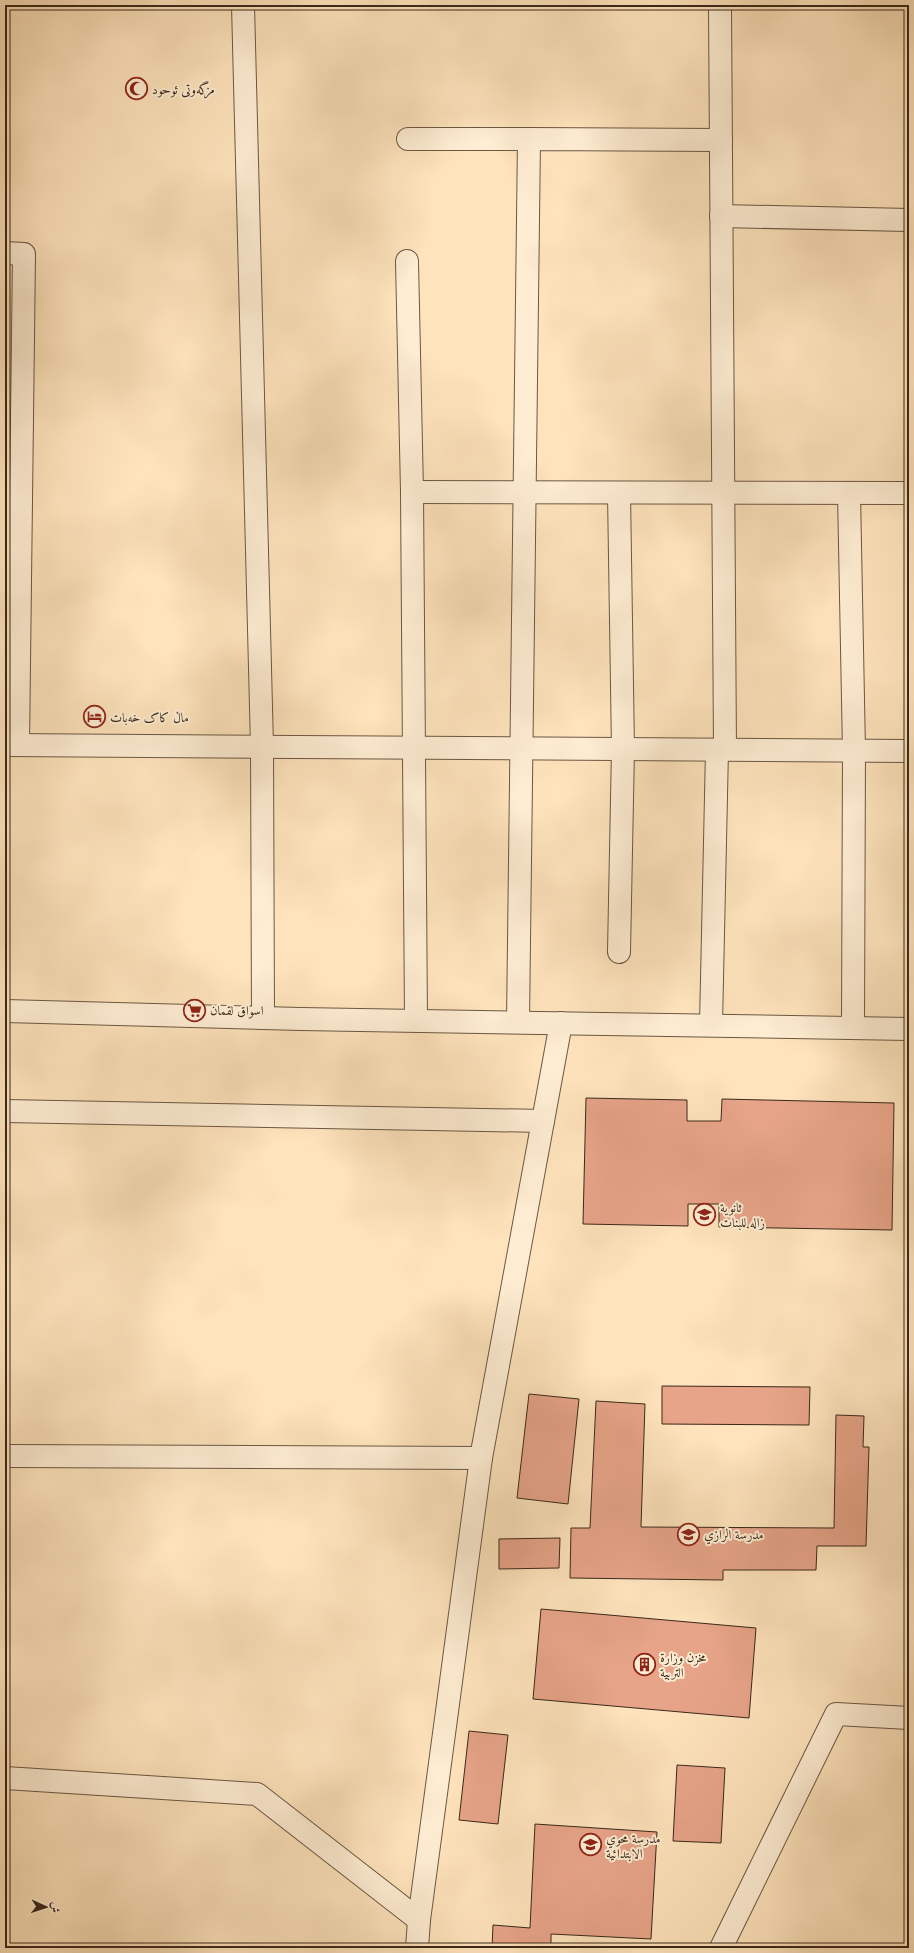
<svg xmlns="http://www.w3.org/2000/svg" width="914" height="1953" font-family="Cardo,Amiri,serif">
<rect width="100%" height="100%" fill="#fee3bc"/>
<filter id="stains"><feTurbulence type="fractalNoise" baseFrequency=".005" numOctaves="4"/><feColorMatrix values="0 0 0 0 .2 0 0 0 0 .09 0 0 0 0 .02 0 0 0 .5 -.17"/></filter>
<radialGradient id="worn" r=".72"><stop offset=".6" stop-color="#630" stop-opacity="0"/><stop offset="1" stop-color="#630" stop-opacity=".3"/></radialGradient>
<g fill="#e7a489" stroke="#3a2819">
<path d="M586,1098L687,1100V1121H721L722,1099L894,1103L892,1230L719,1227V1204H688V1226L583,1224Z"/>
<path d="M662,1386L810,1387L809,1425L662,1424Z"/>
<path d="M529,1394L579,1399L568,1504L517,1498Z"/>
<path d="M596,1401L645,1404L641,1527L834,1528L836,1415L864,1416L863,1447H869L866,1546H817L816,1570H723V1580L570,1578L571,1528H590Z"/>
<path d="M560,1538L559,1568L499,1569V1539Z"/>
<path d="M541,1609L756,1628L749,1718L533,1699Z"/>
<path d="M469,1731L508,1735L498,1824L459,1820Z"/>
<path d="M677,1765L725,1768L721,1843L673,1841Z"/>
<path d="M535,1824L657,1832L651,1939L551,1934V1948H492L493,1925L530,1928Z"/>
</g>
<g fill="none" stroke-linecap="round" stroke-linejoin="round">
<defs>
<g id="street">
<path d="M243,5L262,746L263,1018"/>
<path d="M720,5L725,750"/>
<path d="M408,139H529"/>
<path d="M721,216L909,220"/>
<path d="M5,253L24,254L18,745"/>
<path d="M407,261L412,492L416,1020"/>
<path d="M412,492L909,493"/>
<path d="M619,493L623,749L619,952"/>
<path d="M849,493L854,751L853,1027"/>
<path d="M5,745L909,751"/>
<path d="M5,1011L300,1019L909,1029"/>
<path d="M518,1022C520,728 526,434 529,139L721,140"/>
<path d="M711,1025L717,750"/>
<path d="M5,1111L543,1121"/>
<path d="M5,1456L481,1458"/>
<path d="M5,1778L257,1794L419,1920"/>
<path d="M417,1948L419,1920L481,1458L561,1023"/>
<path d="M721,1948L836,1714L909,1718"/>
</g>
</defs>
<use href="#street" stroke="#6b5742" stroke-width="24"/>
<use href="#street" stroke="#feedd3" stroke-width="22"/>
</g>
<defs>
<symbol id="mosque-ring" viewBox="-11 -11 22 22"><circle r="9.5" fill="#feedd3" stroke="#8f2418" stroke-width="1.5"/><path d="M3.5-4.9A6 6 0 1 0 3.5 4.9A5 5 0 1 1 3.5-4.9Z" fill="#8f2418"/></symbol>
<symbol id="hotel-ring" viewBox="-11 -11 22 22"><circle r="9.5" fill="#feedd3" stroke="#8f2418" stroke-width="1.5"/><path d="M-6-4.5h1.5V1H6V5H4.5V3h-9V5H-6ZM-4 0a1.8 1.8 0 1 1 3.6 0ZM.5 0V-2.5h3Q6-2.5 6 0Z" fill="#8f2418"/></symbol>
<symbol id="supermarket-ring" viewBox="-11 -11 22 22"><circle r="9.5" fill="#feedd3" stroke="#8f2418" stroke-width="1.5"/><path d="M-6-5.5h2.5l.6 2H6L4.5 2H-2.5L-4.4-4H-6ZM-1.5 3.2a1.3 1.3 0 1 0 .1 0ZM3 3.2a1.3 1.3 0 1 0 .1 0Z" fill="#8f2418"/></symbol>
<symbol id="school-ring" viewBox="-11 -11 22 22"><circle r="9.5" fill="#feedd3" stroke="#8f2418" stroke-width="1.5"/><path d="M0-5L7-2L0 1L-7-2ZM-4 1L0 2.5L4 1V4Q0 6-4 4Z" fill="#8f2418"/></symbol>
<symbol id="building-ring" viewBox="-11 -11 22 22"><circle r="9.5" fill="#feedd3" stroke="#8f2418" stroke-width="1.5"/><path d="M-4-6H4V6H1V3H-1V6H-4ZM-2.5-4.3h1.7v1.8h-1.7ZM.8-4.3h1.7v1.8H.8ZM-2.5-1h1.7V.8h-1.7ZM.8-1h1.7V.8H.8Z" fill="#8f2418"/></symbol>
</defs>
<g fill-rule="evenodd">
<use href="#mosque-ring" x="124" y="76" width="25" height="25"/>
<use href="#hotel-ring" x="82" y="704" width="25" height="25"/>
<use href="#supermarket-ring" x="182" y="998" width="25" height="25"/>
<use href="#school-ring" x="692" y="1202" width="25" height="25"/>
<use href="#school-ring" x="676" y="1522" width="25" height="25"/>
<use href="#building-ring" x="632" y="1652" width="25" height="25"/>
<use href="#school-ring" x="578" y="1832" width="25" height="25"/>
</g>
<g text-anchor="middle" stroke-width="4" stroke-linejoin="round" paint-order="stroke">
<g font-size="13" fill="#3a2819" stroke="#feedd3" text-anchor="start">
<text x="152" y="94">مزگەوتی ئوحود</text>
<text x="110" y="722">ماڵ کاک خەبات</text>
<text x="210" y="1015">اسواق لقمان</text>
<text x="720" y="1212">ثانوية<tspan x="720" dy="15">زاله للبنات</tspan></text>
<text x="704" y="1539">مدرسة الرازي</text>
<text x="660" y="1662">مخزن وزارة<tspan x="660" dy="15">التربية</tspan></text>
<text x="606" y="1843">مدرسة محوي<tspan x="606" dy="15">الابتدائية</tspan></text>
</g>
</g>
<rect width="914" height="1953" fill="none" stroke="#fee3bc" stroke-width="20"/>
<rect x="6" y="6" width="902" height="1941" fill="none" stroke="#3a2819" stroke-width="2"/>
<rect x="10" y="10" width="894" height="1933" fill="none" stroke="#3a2819"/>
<g transform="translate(46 1907) rotate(93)" stroke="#feedd3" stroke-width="3" paint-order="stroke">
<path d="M0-3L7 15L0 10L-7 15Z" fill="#3a2819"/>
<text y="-6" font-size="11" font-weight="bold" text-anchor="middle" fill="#3a2819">ش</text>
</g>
<rect width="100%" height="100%" filter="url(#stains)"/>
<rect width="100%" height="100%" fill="url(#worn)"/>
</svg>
